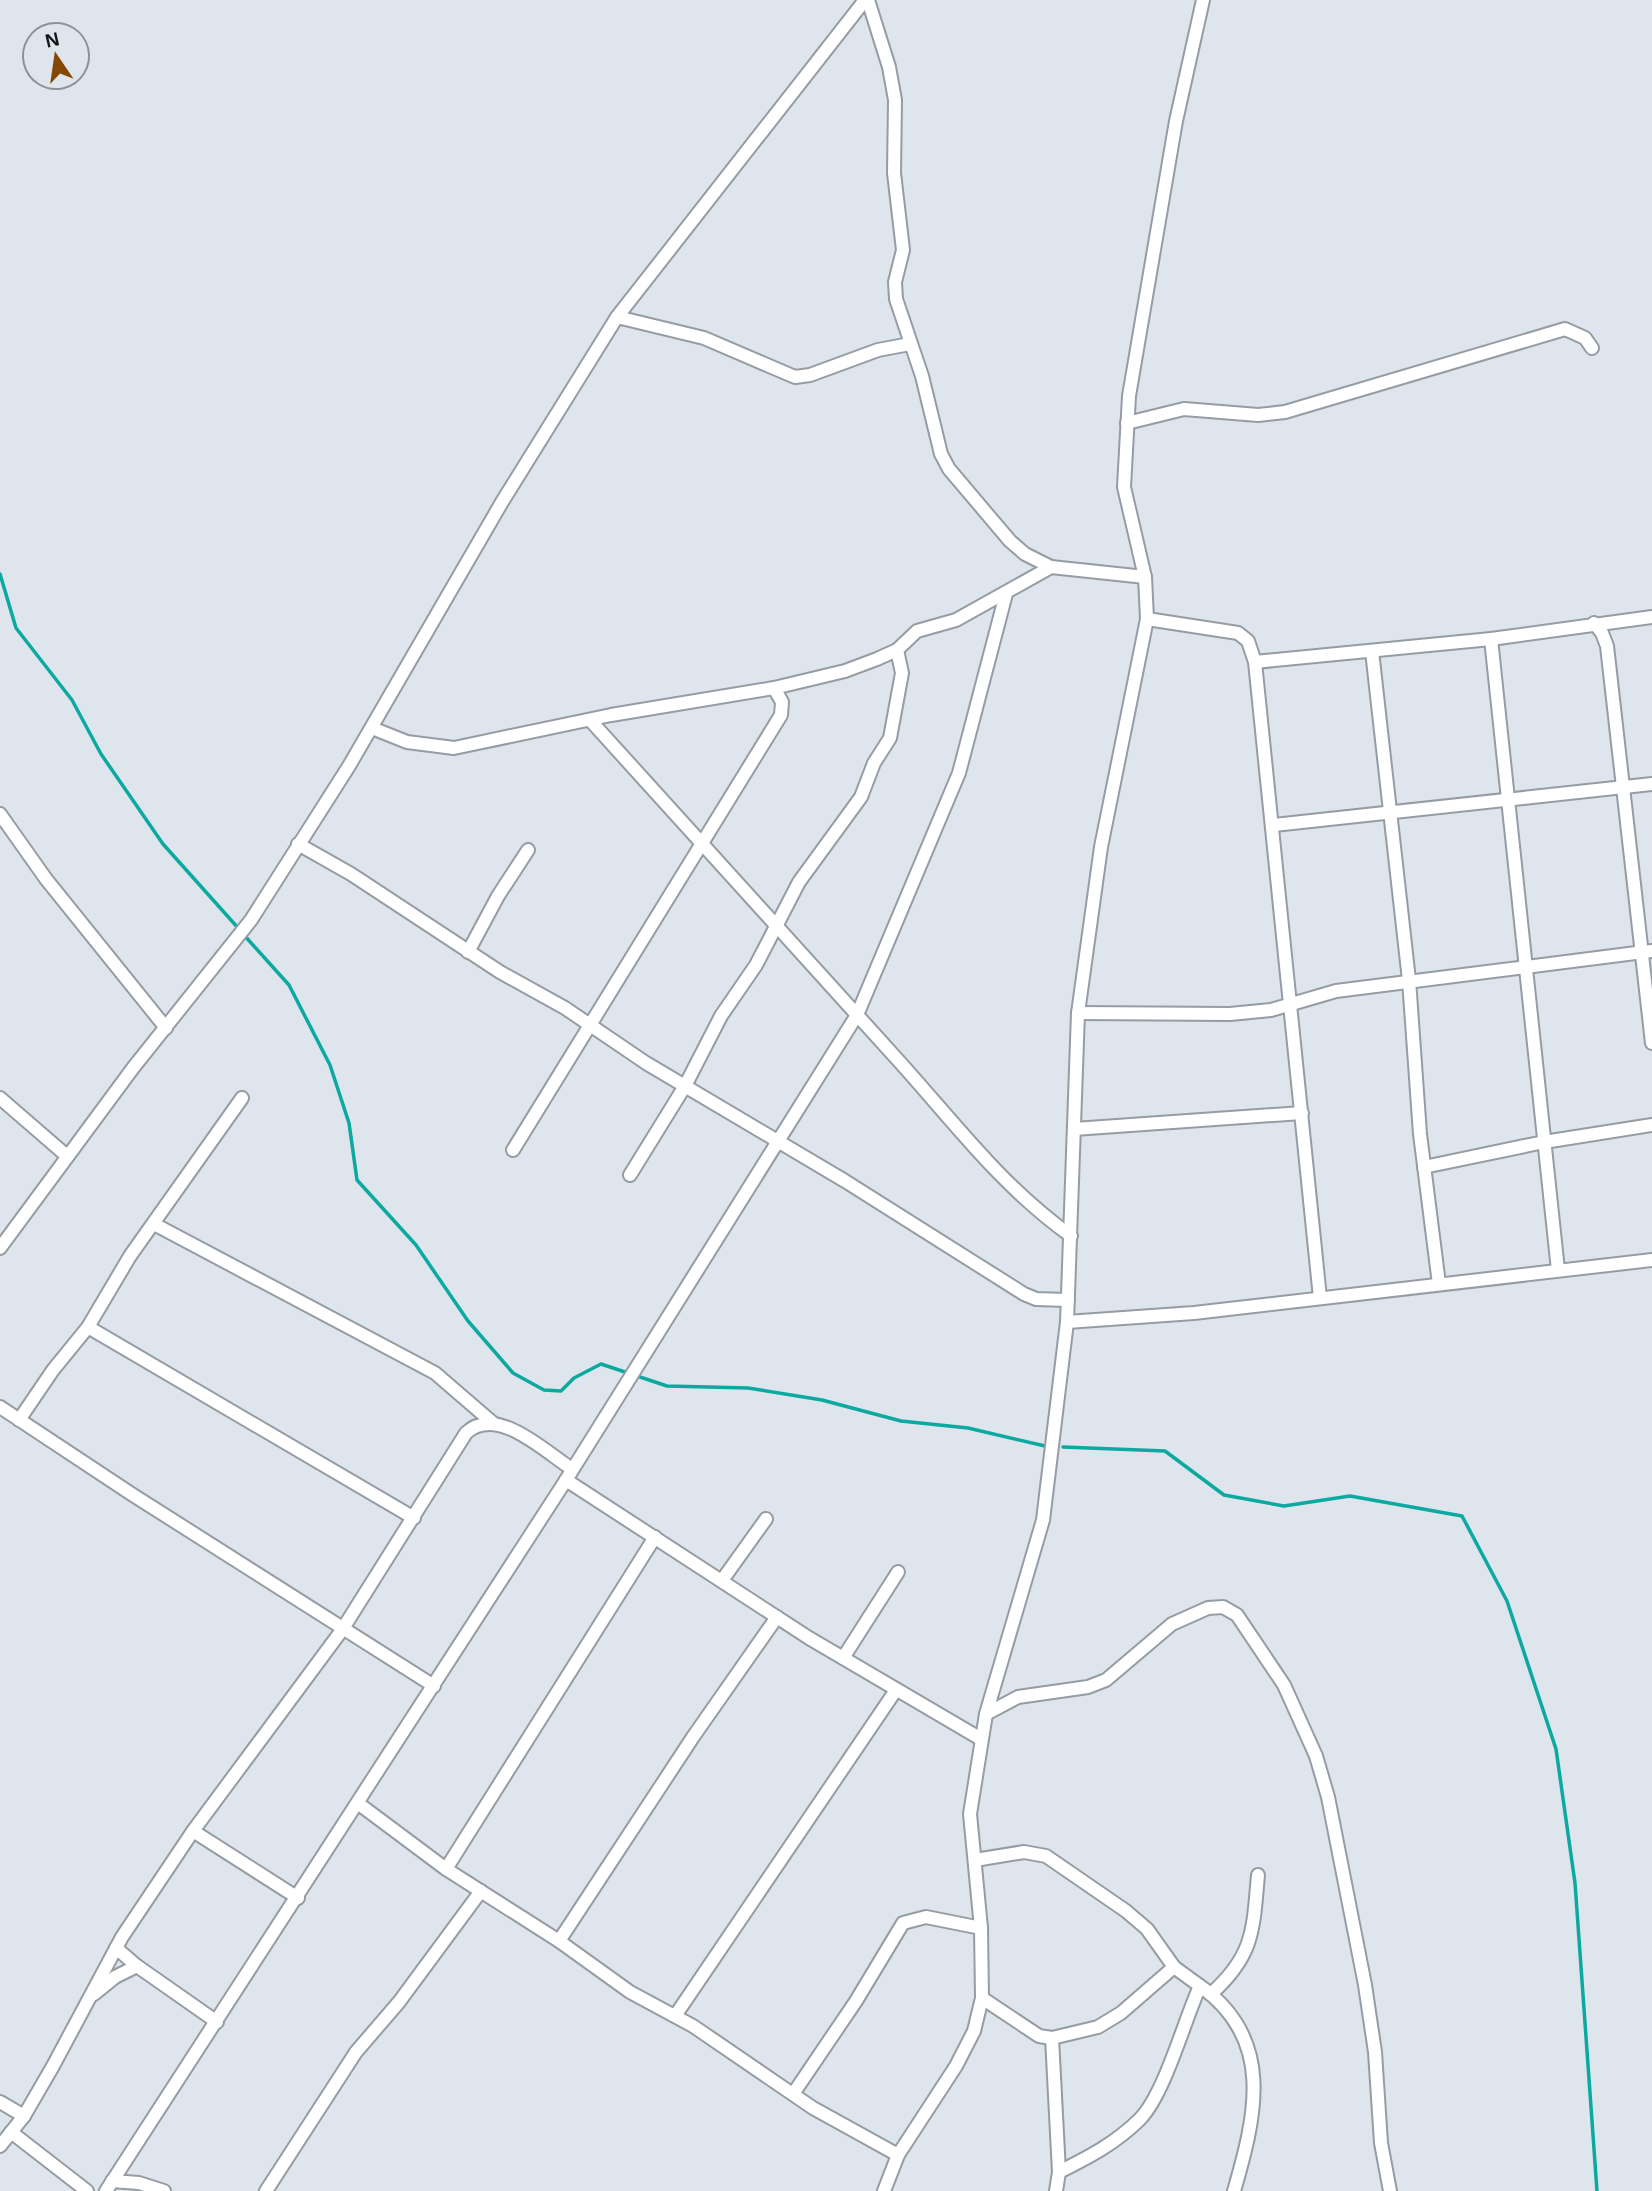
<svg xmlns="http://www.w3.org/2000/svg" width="1652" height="2191" font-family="Helvetica,sans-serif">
<rect width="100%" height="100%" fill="#dee5ed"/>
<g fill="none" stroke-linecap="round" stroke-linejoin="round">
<g stroke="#0ba9a0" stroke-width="3.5">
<path d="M0,574L16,628L72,700L101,754L163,844L239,929"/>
<path d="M244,935L289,985L330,1065L349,1123L357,1180L416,1245L468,1321L513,1373L544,1390L561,1391L574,1378L601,1364L667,1386L748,1388L822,1400L901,1421L968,1428L1045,1446"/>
<path d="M1063,1447L1165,1451L1224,1495L1284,1506L1350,1496L1462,1516L1507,1601L1556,1749L1575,1883L1597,2191"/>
</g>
<defs>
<g id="street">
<path d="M868,0L889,67L895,100L894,173L903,250L895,282L896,299L922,376L941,454L949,469L1010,541L1025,554L1051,567"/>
<path d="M617,317L704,338L795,377L810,375L878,350L910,344"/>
<path d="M1127,423L1184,409L1258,415L1285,412L1565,329L1585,338L1592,348"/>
<path d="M1147,619L1238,633L1248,641L1255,662L1491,639L1652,617"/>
<path d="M1594,623L1602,633L1607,646L1652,1043"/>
<path d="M1491,639L1558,1270"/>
<path d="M1372,651L1409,980L1420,1134L1439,1284"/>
<path d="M1255,662L1320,1298"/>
<path d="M590,720C692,833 794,946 897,1059C955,1123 1000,1185 1071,1236"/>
<path d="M372,728L407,742L454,748L611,715L774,688L845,671L877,659L897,650L917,631L956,620L1051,567L1145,577"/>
<path d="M0,814L46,879L166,1028"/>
<path d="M1274,825L1652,784"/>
<path d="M298,844L351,874L500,972L565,1008L646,1063L845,1181L1024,1294L1036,1299L1068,1300"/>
<path d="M468,952L498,896L528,850"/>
<path d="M1078,1013L1230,1014L1271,1010L1336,991L1652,951"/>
<path d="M0,1098L67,1156"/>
<path d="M1074,1129L1302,1113"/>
<path d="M513,1150L781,715L782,702L774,688"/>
<path d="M1424,1167L1544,1142L1652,1125"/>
<path d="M630,1175L685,1086L721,1016L756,965L799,882L861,797L874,763L890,738L902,673L897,650"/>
<path d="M154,1224L435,1373L493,1423"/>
<path d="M0,1248L133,1068L251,920L349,766L502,502L617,317L865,0"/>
<path d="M1067,1322L1194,1313L1652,1260"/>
<path d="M88,1327L414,1518"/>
<path d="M0,1407L133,1495L434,1686"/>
<path d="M19,1420L53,1370L88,1327L130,1256L242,1098"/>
<path d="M566,1480L857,1015L959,773L1006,594"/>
<path d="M723,1579L766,1519"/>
<path d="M843,1658L898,1572"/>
<path d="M986,1714L1018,1697L1088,1687L1106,1680L1172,1624L1208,1608L1223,1607L1237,1615L1284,1685L1316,1756L1328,1797L1365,1985L1375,2052L1381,2143L1390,2191"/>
<path d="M359,1804L446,1869L559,1941L630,1992L693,2026L813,2108L898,2155"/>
<path d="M193,1831L298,1898"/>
<path d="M975,1860L1024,1852L1046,1856L1126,1911L1147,1929L1174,1967L1200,1986C1184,2021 1165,2093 1140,2119C1116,2143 1089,2157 1059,2172L1056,2191"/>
<path d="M446,1869L655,1537"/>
<path d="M559,1941L693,1737L777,1617"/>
<path d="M116,1948L137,1966L217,2022"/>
<path d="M1200,1986C1275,2039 1256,2115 1234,2191"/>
<path d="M94,1994L115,1977L137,1966"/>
<path d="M1211,1994C1254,1955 1253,1931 1258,1875"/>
<path d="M982,1998L1039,2036L1052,2038L1098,2027L1121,2013L1174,1967"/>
<path d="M675,2016L896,1690"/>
<path d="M1052,2038L1059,2172"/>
<path d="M793,2094L856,2001L903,1923L926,1917L981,1928"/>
<path d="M0,2102L24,2116"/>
<path d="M11,2132L87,2191"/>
<path d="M0,2146L24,2116L53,2066L122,1937L193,1831L342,1630L466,1433C497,1404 545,1452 572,1469"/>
<path d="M112,2181L139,2183L164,2191"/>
<path d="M106,2191L566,1480L809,1638L981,1739"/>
<path d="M266,2191L356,2052L399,2002L481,1891"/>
<path d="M884,2191L898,2155L956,2066L974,2031L982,1998L981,1928L970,1814L986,1714L1043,1520L1067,1322L1078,1013L1101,847L1147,619L1145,577L1124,487L1129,396L1176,121L1203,0"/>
</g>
</defs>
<use href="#street" stroke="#969ca4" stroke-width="16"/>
<use href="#street" stroke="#fff" stroke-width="12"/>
</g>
<g transform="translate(56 56) rotate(347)"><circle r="33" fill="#dee5ed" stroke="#8d9298" stroke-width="2"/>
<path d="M0-5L12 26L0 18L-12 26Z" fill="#844802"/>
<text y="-10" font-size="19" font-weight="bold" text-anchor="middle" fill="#131518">N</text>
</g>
</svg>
